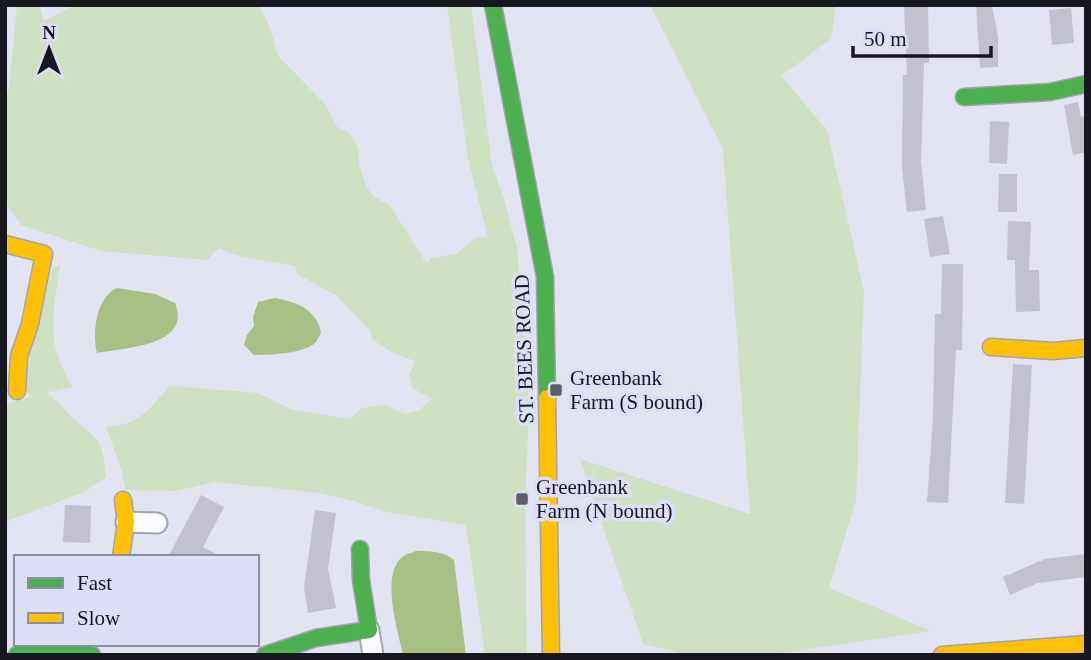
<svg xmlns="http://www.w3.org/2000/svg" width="1091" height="660" font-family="'Times New Roman',serif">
<rect width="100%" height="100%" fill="#e3e4f2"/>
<g fill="#d0e0c2">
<path d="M17,5H39L44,21L75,5H259L270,27L278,56L325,104L337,127L349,133L359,149V164L366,186L373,196L390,206L427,264L431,258L456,254L477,237L488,238L468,159L447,5H471L492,165L504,199L517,248L526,345L529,412L525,506L527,655H485L466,525L386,512L354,501L318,493L216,482L175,491L126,490L121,469L106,427C142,424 147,410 170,386L258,393L293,410L350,419L362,408L386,405L405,414L418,411L433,398L413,389L409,375L415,361L393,353L373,340L368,328L336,295L297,274L295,266L234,255L219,248L207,260L101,251L21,225L5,202V96L9,89Z"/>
<path d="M650,5H836L831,39L781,76L827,130L864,291L856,500L829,588L931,631L768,655H690L643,644L580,459L750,514L723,149Z"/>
<path d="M60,265C53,315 44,342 73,387L46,393C61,403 64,410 75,420C102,443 102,441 106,477L84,492L5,522V404L34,396H28L24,375L53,267Z"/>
</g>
<g fill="#a8c086">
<path d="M117,288L155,294L175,303C193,346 123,348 97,353C92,333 96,297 117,288Z"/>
<path d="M275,298C297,302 316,309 321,332C320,335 318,339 316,342C305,354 269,355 254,355L244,345L247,335L254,326L253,317L258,302Z"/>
<path d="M416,551C431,551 443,551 454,560L466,655H403C398,631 381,576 401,558C405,554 412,553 416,551Z"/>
</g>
<g fill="#c1c2cd">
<path d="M904,5H928L929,63H924L921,161L926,210L907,212L902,168L903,75H907Z"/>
<path d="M976,5H992L998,37V67L980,68Z"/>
<path d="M1071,8L1074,43L1052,45L1049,10Z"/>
<path d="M1078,102L1081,117L1086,116V152L1073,155L1064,105Z"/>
<path d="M990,121L1009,122L1007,164L989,163Z"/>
<path d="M999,174H1017V212H998Z"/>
<path d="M943,216L950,254L930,257L924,219Z"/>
<path d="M1008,221L1031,222L1029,270H1039L1040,311L1016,312L1015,260H1007Z"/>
<path d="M942,264H963L962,350H956L948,503L927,502L933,416L935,314H941Z"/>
<path d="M1013,364L1032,365L1024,504L1005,503Z"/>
<path d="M201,495L224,507L203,547L222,557H168Z"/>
<path d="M65,505L91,506L90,543L63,542Z"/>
<path d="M315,510L336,513L328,568L336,608L308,613L304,587Z"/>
<path d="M1086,554V577L1038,583L1010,595L1003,577L1045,559Z"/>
</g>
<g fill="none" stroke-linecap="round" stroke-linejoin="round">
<defs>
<g id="street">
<path d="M126,522L157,523"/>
<path d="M369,630L373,655"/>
</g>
<g id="fast">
<path d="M493,5L545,277L547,398"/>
<path d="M964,97L1050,92L1086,84"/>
<path d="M17,655L64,651L92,655"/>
<path d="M265,655L316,638L369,630L361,580L360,549"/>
</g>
<g id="slow">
<path d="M5,244L44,254L30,324L19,356L17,391"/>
<path d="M991,347L1053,351L1086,348"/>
<path d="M547,398L551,655"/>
<path d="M121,557L126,522L123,500"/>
<path d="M942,655L1086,644"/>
</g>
</defs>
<use href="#street" stroke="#a3a3ae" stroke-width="23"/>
<use href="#fast" stroke="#a3a3ae" stroke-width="19"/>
<use href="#slow" stroke="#a3a3ae" stroke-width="19"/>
<use href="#street" stroke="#fbfbfd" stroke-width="19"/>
<use href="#fast" stroke="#4caf50" stroke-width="16"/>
<use href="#slow" stroke="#ffc107" stroke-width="16"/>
</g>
<g fill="#5e5f6a" stroke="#dddef8" stroke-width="2.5">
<rect x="549" y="383" width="14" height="14" rx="3.5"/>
<rect x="515" y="492" width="14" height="14" rx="3.5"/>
</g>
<g text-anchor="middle" stroke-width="7" stroke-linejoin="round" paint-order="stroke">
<g font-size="21" fill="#171720" stroke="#dddef8">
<text transform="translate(524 349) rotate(-92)" y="7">ST. BEES ROAD</text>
</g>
<g font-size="21" fill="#171720" stroke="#dddef8" text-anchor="start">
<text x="570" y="385">Greenbank<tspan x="570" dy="24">Farm (S bound)</tspan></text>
<text x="536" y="494">Greenbank<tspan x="536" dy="24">Farm (N bound)</tspan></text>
</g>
</g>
<rect width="1091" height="660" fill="none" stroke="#171720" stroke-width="14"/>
<rect x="14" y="555" width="245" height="91" fill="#dddef8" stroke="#8e8ea2" stroke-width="2"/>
<rect x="28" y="578" width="35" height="10" fill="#4caf50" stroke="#8e8ea2" stroke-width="2"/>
<text x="77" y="590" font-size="21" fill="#171720">Fast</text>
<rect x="28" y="613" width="35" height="10" fill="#ffc107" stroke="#8e8ea2" stroke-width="2"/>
<text x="77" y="625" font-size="21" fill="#171720">Slow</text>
<g transform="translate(49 49)" stroke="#dddef8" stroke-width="5" paint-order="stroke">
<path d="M0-5L12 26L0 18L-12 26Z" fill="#171720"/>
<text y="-10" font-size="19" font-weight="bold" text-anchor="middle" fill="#171720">N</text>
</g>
<path d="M853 46v10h138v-10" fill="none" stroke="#171720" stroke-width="3.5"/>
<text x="864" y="46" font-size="21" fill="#171720" stroke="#dddef8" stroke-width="5" paint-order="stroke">50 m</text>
</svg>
